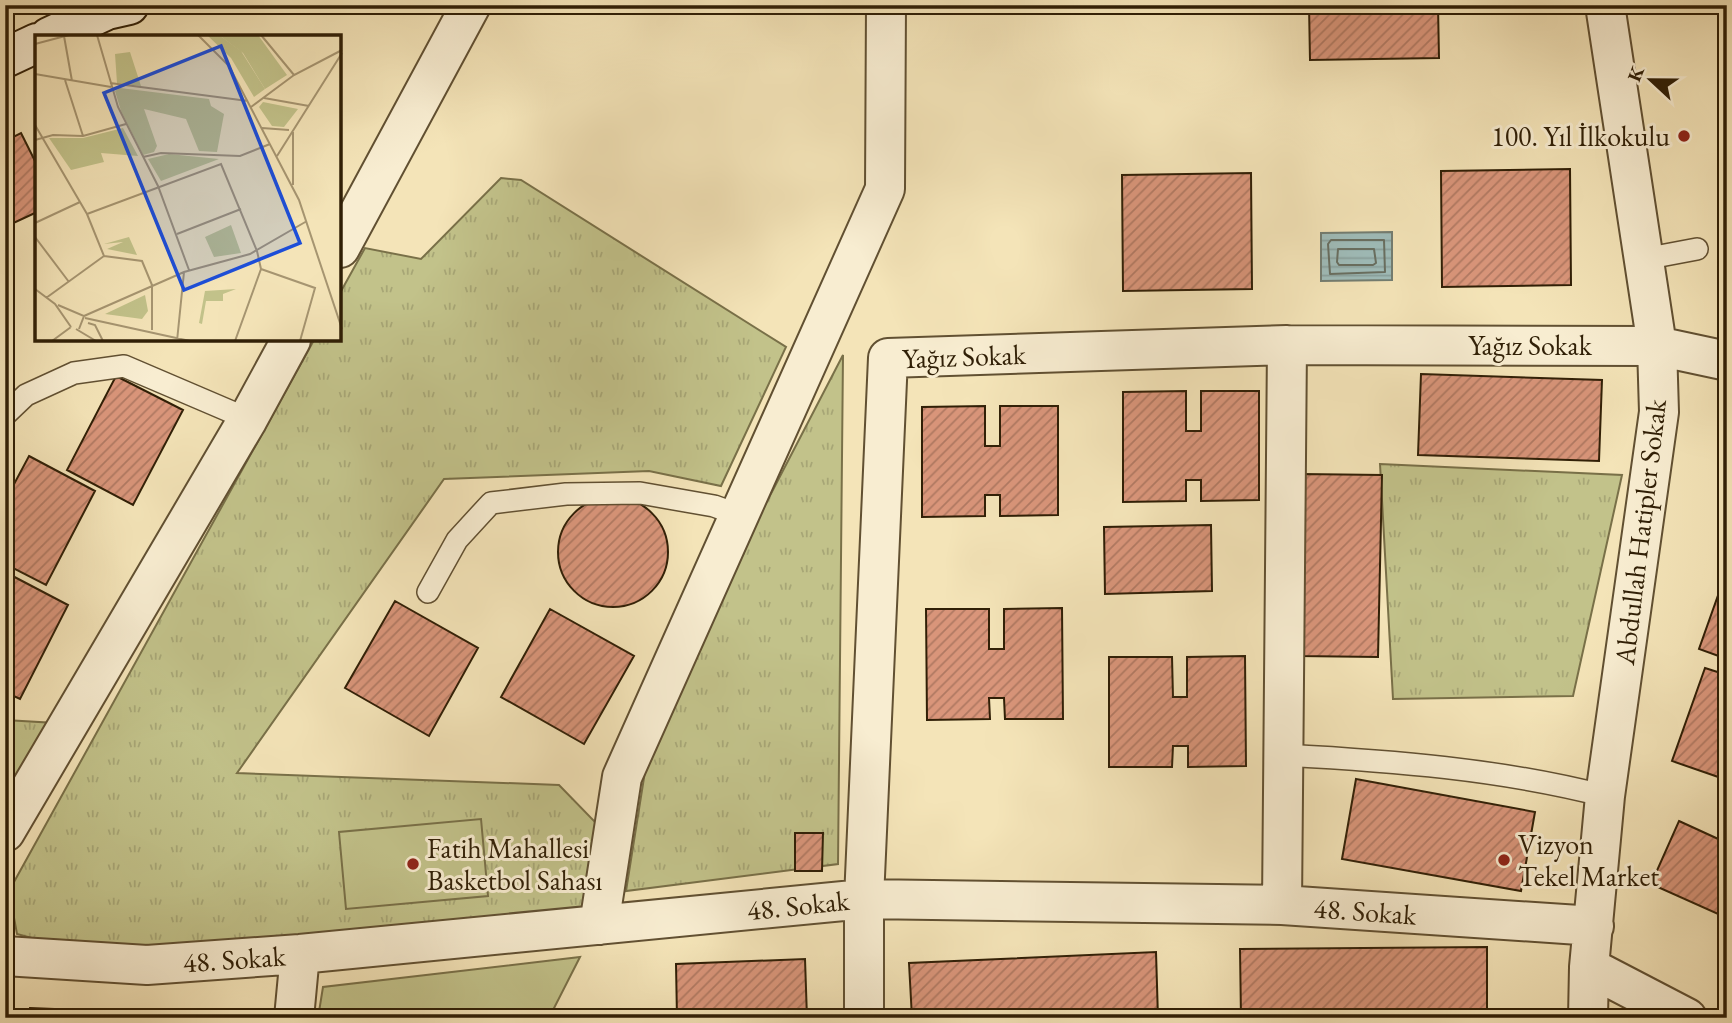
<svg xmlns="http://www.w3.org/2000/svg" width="1732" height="1023" viewBox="0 0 1732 1023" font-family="'EB Garamond',serif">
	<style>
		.grass { fill: url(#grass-tufts); stroke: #797048; stroke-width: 2 }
		.green { fill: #c2c28a; stroke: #797048; stroke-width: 2 }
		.water { fill: url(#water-rules); stroke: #737d71; stroke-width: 2 }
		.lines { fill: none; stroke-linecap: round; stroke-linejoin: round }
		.shore { stroke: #686e60; stroke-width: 2 }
		.building { fill: url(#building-hatch); stroke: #301f06; stroke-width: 2 }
		.lane-casing { stroke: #615032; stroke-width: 24 }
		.street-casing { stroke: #615032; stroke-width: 42 }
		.secondary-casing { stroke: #301f06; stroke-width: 42 }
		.lane { stroke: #f8edd1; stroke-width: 21 }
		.street { stroke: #f8edd1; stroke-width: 38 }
		.secondary { stroke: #f8edd1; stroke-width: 38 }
		.poi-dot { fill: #8f2418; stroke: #f8edd1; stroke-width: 2.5 }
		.labels { text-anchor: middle; stroke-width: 6; stroke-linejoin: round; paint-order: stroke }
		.poi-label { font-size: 28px; fill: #301f06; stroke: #f8edd1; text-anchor: start }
		.street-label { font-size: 28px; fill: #301f06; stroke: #f8edd1 }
		.inset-road { fill: none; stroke: #a69571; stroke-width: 2 }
		.view { fill: #1d4ed8; fill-opacity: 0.15; stroke: #1d4ed8; stroke-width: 3.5 }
		.inset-edge { fill: none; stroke: #301f06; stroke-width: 3.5 }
	</style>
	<defs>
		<pattern id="grass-tufts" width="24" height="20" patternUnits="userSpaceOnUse" patternTransform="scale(1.75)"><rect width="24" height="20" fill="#c2c28a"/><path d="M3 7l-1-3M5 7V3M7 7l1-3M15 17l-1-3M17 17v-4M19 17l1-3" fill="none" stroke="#a7a676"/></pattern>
		<pattern id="water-rules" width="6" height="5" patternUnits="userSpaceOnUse" patternTransform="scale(1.75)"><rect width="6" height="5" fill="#9fbcb9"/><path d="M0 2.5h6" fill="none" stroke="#89a19e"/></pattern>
		<pattern id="building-hatch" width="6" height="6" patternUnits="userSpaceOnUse" patternTransform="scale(1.75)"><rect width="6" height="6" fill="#d9957a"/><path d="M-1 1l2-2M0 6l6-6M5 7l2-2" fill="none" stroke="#b07962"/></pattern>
	</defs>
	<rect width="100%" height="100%" fill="#f4e4b8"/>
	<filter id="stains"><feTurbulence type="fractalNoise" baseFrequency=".00286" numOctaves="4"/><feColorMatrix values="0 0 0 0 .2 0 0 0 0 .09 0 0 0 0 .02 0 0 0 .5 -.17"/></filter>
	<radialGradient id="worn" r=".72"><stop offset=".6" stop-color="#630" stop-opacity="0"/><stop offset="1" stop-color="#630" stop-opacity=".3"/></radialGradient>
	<path class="grass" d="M501,178L521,180L786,347L721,486L649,471L444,479L237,773L559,785L597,824L582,917L184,953L39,940L17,934L9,891L314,340H340V293L365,248L421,259Z
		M843,355L838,864L626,891L653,721Z
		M1380,464L1622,475L1573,696L1393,699Z
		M5,720L55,723L5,813Z"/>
	<path class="green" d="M481,819L488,896L346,909L339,832Z
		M580,957L549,1018H318L323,987Z"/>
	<path class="water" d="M1392,232V280L1321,281V233Z"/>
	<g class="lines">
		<path class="shore" d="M1331,240H1384L1385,272L1330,274L1328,244Z
			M1338,249H1374L1376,263L1373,265H1339L1337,262Z"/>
	</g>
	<path class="building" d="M1309,5H1438L1439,58L1310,60Z
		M21,133L37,165V212L5,227V141Z
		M1570,169L1571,285L1442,287L1441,171Z
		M1251,173L1252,289L1123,291L1122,175Z
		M1421,374L1602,380L1599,461L1418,455Z
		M116,376L183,410L133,505L67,470Z
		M1186,391V431H1201V391H1259V500L1201,501V480H1186V501L1123,502V392Z
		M985,406V446H1000V406H1058V515L1000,516V495H985V516L922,517V407Z
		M29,456L95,491L46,585L5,564V501Z
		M1302,474L1382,475L1378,657L1298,656Z
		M558 552a55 55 0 1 1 110 0a55 55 0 1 1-110 0Z
		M1211,525L1212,591L1105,594L1104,527Z
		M1727,570V659L1699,649Z
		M5,572L68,605L20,699L5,692Z
		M395,601L478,648L429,736L345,688Z
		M1062,608L1063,719H1005L1004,698H989L990,719L927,720L926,609H989V649H1004V609Z
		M550,609L634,656L584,744L501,697Z
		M1245,656L1246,766L1188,767V746H1173L1172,767H1109V657H1172L1173,697H1187V657Z
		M1705,668L1727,675V780L1672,761Z
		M1356,779L1535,812L1521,891L1342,859Z
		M1679,821L1727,843V918L1651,884Z
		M795,833H823L822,871H795Z
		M1487,947V1018H1241L1240,949Z
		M1156,952L1158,1018H912L909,963Z
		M805,959L807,1018H677L676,964Z
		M30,1008L128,1012V1018H29Z
		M178,1011L229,1018H177Z"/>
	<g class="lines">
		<g class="lane-casing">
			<path id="lane" d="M1644,259L1697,249
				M5,415L26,395L74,373L124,366L248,419
				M428,592L457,540L491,503L566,494L640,493L714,506L739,515
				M1284,755C1392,761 1500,769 1605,796"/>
		</g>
		<g class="street-casing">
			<path id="street" d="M340,248L471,5
				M5,832L248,419L291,340
				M1282,905L1287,345
				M599,925L622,777L885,189L886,5
				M5,956L147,965L300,954L864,899L1282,905L1594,926
				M1589,967L1687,1018
				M294,1018L300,954
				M864,1018V899L888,358L1287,345L1657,346L1727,361
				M1588,1018L1589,967L1605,796L1659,412L1657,346L1605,5"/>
		</g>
		<g class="secondary-casing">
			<path id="secondary" d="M49,37L107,10L129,5
				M5,58L37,43"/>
		</g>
		<use href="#lane" class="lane"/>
		<use href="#street" class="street"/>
		<use href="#secondary" class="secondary"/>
	</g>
	<g class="poi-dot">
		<circle cx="1684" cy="136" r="7"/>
		<circle cx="1504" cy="860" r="7"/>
		<circle cx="413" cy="864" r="7"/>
	</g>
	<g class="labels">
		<g class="poi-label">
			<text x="1670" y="146" text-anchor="end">100. Yıl İlkokulu</text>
			<text x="1518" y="854">Vizyon<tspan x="1518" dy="32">Tekel Market</tspan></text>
			<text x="427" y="858">Fatih Mahallesi<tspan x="427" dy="32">Basketbol Sahası</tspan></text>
		</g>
		<g class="street-label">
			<text x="1530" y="355">Yağız Sokak</text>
			<text transform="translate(964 356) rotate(-2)" y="10">Yağız Sokak</text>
			<text transform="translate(1640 532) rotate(-83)" y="10">Abdullah Hatipler Sokak</text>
			<text transform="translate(798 905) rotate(-6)" y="10">48. Sokak</text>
			<text transform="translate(1365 911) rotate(4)" y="10">48. Sokak</text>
			<text transform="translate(234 959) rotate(-4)" y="10">48. Sokak</text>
		</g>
	</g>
	<g transform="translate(35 35)">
		<rect width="306" height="306" fill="#f4e4b8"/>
		<path d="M184,0H223L252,40L230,54L208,18ZM95,17L106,51L82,48L80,19ZM85,53L174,64L176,71L189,79L182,117L164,116L151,84L109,74L122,111L119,117L108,120L86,76L80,56ZM228,67L263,74L249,92L237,91L224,72ZM134,119L184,124L126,146L113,124ZM196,190L206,218L179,222L170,202ZM94,202L102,220L72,214L88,207L69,209ZM201,254L188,259V266H171L167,289L164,288L170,256Z" fill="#c2c28a"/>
		<path d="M172,0H184L206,16L230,54L219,62L196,23ZM88,93L103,121L66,118L69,127L36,135L14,103H48ZM110,260L113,276L107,284L70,279Z" fill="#c2c28a"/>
		<path class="inset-road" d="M62,0L83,72L123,151L154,235M163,0L194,31L264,165L307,294M226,0L259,40M29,1L37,46M0,9L34,0M0,39L76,52M30,45L48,101M75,48L213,66M229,63L274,71M216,72L259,40L307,15M0,90L52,179L69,221L11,263M227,93L254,95M0,105L18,100L48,101L91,89M242,121L307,18M108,122L126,118L205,121L235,109M258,150V97M52,179L186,129L222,216L226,234L200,306M0,188L45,167M142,199L206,174M0,202L34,247M69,221L107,226L117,250V295M226,234L280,253L265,306M0,254L20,269L36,292M23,270L49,281L44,294M49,281L149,237L215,219L272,186M50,283L155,306M53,288L60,290L68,306M41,294L61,306M17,306L36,292M142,306L149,237"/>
		<path class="view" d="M186,11L265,208L149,255L69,58Z"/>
		<rect width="306" height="306" class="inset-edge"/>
	</g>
	<rect width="1732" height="1023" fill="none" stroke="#f4e4b8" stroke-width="28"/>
	<rect x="7" y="7" width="1718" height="1009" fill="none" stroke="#301f06" stroke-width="3.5"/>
	<rect x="14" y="14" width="1704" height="995" fill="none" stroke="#301f06" stroke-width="2"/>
	<g transform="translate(1651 80) rotate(292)" stroke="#f8edd1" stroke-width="5" paint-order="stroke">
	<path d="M0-5L12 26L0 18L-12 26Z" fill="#301f06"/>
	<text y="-10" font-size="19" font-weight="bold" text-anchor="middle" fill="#301f06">K</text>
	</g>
	<rect width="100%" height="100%" filter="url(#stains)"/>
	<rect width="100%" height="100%" fill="url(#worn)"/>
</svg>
